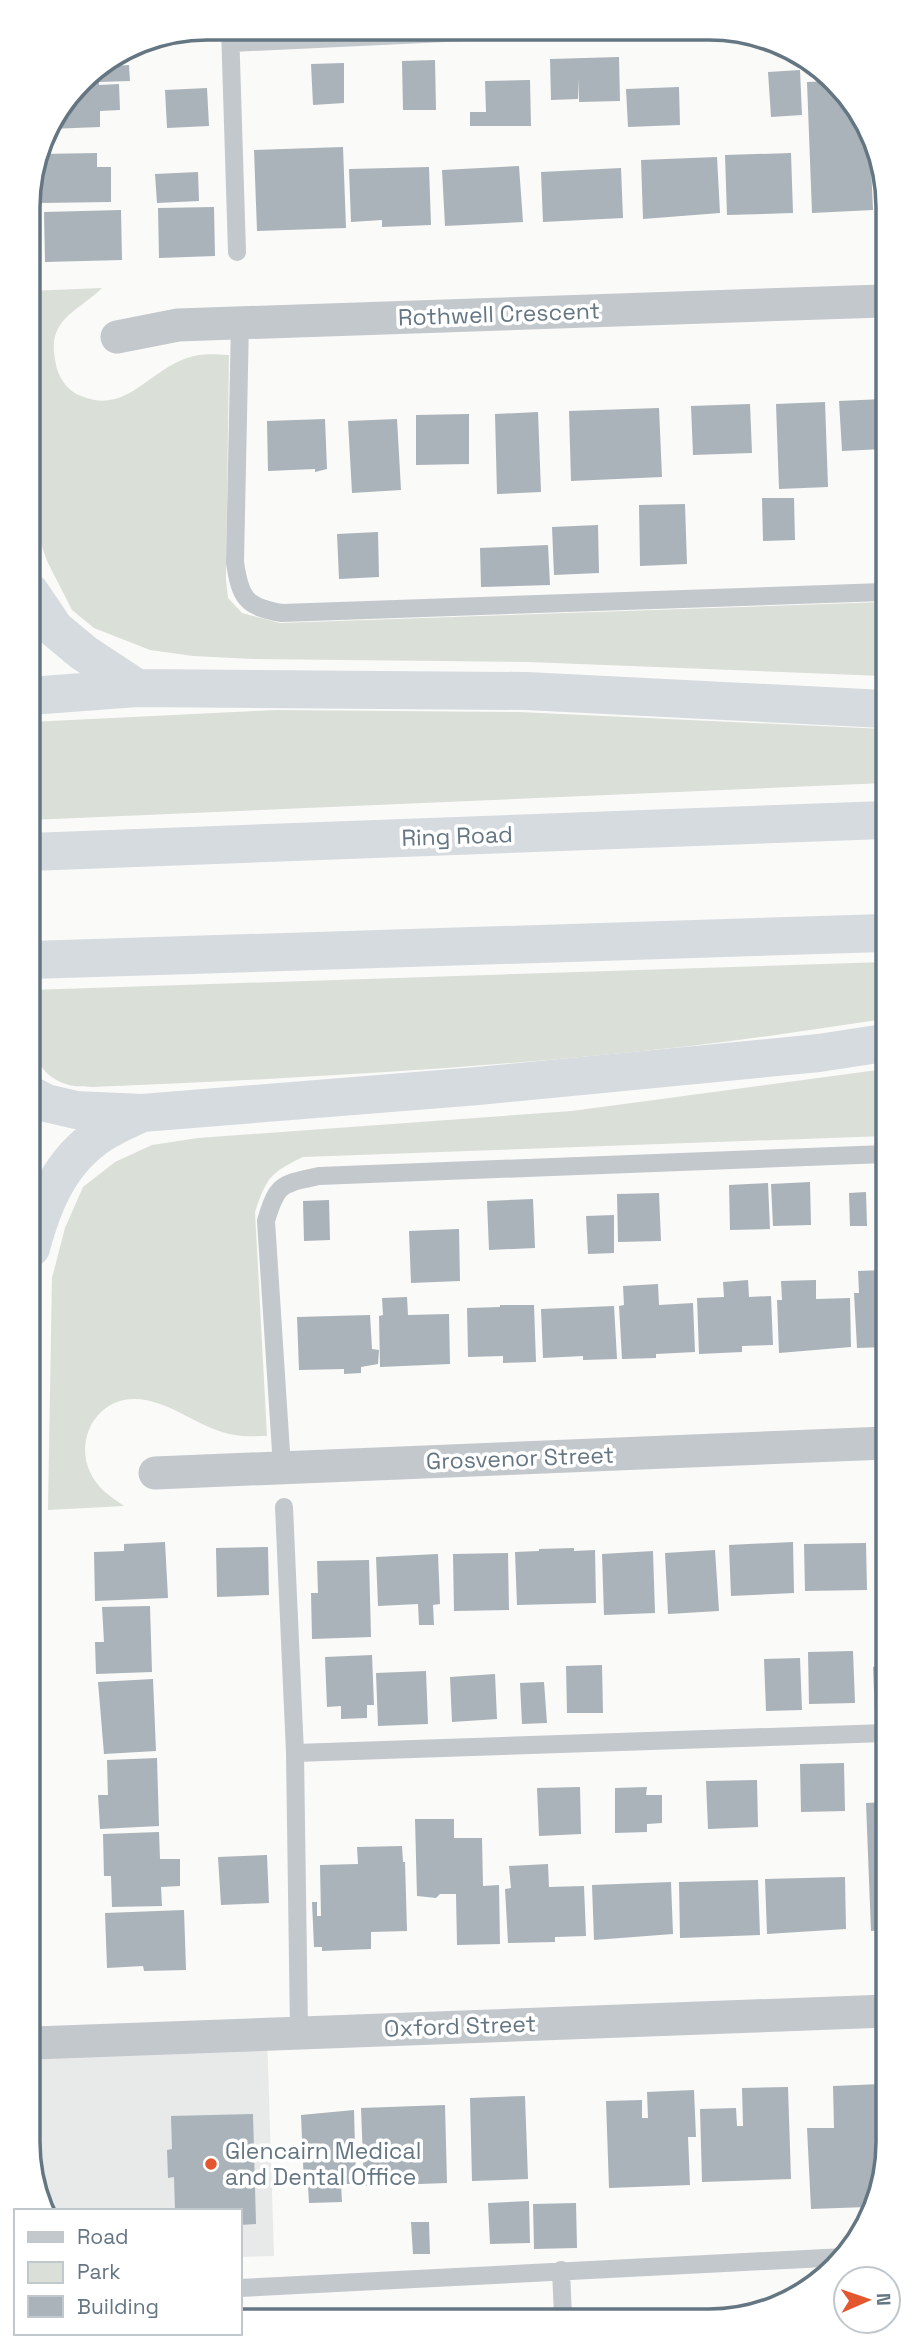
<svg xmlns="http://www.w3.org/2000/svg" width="916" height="2349" viewBox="0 0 916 2349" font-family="'Space Grotesk',sans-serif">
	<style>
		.built { fill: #e8e9e9 }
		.green { fill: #dadfd7 }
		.building { fill: #aab3b9 }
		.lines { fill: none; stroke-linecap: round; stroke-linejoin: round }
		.service { stroke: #c3c8cc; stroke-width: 18 }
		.minor { stroke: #c3c8cc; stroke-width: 33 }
		.motorway { stroke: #d6dbdf; stroke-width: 38 }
		.poi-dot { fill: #e4572e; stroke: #fff; stroke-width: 2.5 }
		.labels { text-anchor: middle; stroke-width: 7; stroke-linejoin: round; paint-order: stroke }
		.street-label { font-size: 23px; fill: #657683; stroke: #fff }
		.poi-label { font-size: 23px; fill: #657683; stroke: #fff; text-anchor: start }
		.rim { fill: none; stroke: #657683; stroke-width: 3.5 }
	</style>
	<rect width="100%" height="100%" fill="#fafaf8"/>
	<path class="built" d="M267,2033L274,2256L240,2257V2211H48L34,2188V2043Z"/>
	<path class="green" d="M102,288C73,316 44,319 57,369C61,381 69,392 81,396C126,415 148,371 187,358C200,353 215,354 229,355L226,580L228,598L242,613L280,623L883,602V676L529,662L253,659L193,656L150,650L94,628L72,610L47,561L34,523L29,502V291Z
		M276,710L519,712L884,729V783L30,820V722Z
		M884,962V1019C820,1028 755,1039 690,1046C491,1068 291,1079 92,1087C85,1086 76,1087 69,1085C24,1073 31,1026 31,990Z
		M885,1069V1136L303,1157C270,1173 267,1177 255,1212L267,1436C257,1436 245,1437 235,1435C200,1430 170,1399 134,1399C96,1399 75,1440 90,1472C97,1488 111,1497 124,1506L48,1510L52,1278L65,1228L83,1187L115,1162L152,1145L198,1138L572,1111Z"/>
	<path class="building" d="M207,28H215V41L172,42V35Z
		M619,57L620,101L579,102V79L578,99L551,100L550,59Z
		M435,60L436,110H403L402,61Z
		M344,63V103L313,105L311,64Z
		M129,65L130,81L99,82V85L119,84L120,110L100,111V127L49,129V125L89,73L98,67Z
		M800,70L802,115L771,117L768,72Z
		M530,80L531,126H470V112H486L485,81Z
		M835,81L870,141L873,210L812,213L807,82Z
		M679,87L680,125L628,127L626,89Z
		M207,88L209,126L167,128L165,90Z
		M343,147L346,228L257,231L254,150Z
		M97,153V167H111V202L39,203L40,154Z
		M791,153L793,213L727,215L725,155Z
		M717,157L720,213L643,219L641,160Z
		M519,166L523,222L445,226L442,170Z
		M429,167L431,225L382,227V220L351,222L349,169Z
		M621,168L623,218L543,222L541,172Z
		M198,172L199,201L157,203L155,174Z
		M214,207L215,256L159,258L158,208Z
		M121,210L122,260L45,262L44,212Z
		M883,399V449L842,451L839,401Z
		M825,402L828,487L779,489L776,404Z
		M750,404L752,453L693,455L691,406Z
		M659,408L662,477L571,481L569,411Z
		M538,412L541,492L497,494L495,414Z
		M469,414V464L416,465V415Z
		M325,419L327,469L315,472V469L268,471L267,421Z
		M397,419L401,490L352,493L348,421Z
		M762,498H794L795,540L763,541Z
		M685,504L687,564L640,566L639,505Z
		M598,525L599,573L554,575L552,527Z
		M378,532L379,577L339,579L337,534Z
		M548,545L550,585L481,587L480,548Z
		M885,1174V1224H880L878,1177Z
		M810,1182L811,1225L773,1226L771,1184Z
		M768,1183L770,1229L730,1230L729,1185Z
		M866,1192L867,1226H850L849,1193Z
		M659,1193L661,1241L618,1242L617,1194Z
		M533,1199L535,1248L489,1250L487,1201Z
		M329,1200L330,1240L304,1241L303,1201Z
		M614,1215V1253L588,1254L586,1216Z
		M459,1229L460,1281L411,1283L409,1231Z
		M885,1270V1347L857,1348L854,1293H859L858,1271Z
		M748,1280L749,1297L771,1296L773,1345L742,1346V1352L699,1354L697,1298L724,1297L723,1282Z
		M816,1280V1299L850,1298L851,1347L779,1353L777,1300H782L781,1281Z
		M658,1284L659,1305L693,1303L695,1352L656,1354V1358L622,1359L619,1306L624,1305L623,1286Z
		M407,1297L408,1315L449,1314L450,1364L380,1367L379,1316L383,1315L382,1298Z
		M500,1305H534L536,1362L503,1363V1356L468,1357L467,1308L500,1307Z
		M614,1306L617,1359L583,1360V1356L543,1358L541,1309Z
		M370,1315L372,1349L379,1350L378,1364L361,1367V1373L344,1374V1369L299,1370L297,1317Z
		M886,1540V1602H878L876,1541Z
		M165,1542L168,1598L95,1601L94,1552L124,1551V1544Z
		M793,1542L794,1593L731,1596L729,1545Z
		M866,1543L867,1590L805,1591L804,1544Z
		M268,1547L269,1595L217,1597L216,1548Z
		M574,1548V1551L595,1550L596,1603L517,1605L515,1552L539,1551V1549Z
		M715,1550L719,1611L668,1614L665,1553Z
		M653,1551L655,1613L604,1615L602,1554Z
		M508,1553L509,1610L454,1611L453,1554Z
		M438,1554L440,1604L433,1605L434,1625H419L418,1604L378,1606L376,1557Z
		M369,1560L371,1637L312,1639L311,1593H318L317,1561Z
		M150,1606L152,1672L96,1674L95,1642H104L102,1607Z
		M853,1651L855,1703L809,1704L808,1652Z
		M886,1651V1713L875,1714L873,1667L877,1666L876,1652Z
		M372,1655L374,1705H367V1718L341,1719V1706L327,1707L325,1657Z
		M800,1658L802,1710L766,1711L764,1659Z
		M602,1665L603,1713H567L566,1666Z
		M426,1671L428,1724L378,1726L376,1673Z
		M495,1674L497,1719L452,1722L450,1677Z
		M153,1679L156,1751L104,1754L98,1682Z
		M544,1682L547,1723L522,1724L520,1683Z
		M157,1758L159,1826L100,1829L98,1795H108L107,1760Z
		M844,1763L845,1811L801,1812L800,1764Z
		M757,1780L758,1827L708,1829L706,1781Z
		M580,1787L581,1834L539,1836L537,1788Z
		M647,1787L646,1795H662V1823L647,1824V1832L615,1833V1788Z
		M887,1802V1930L871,1931L866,1803Z
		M415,1819H454V1838H482L483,1886L499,1885L500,1944L457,1945L456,1894H440L436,1898L417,1896Z
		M159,1832L160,1859H180V1886L161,1887L162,1906L112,1907L111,1876H104L103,1834Z
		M402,1846L403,1862H405L407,1931L371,1932V1949L322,1951V1947H314L312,1902H317V1916H321L320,1865L358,1864L357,1847Z
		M267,1855L269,1903L221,1905L218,1857Z
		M548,1864L549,1887L584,1886L586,1936L555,1937V1942L508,1943L505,1889L511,1888L509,1866Z
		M845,1877L846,1929L767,1934L765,1879Z
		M758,1880L760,1935L680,1938L679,1882Z
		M671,1882L673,1934L594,1940L592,1885Z
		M184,1910L186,1970L144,1971L143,1966L107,1968L105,1913Z
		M881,2084L885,2161L867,2207L811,2209L807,2128H834L833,2086Z
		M788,2087L791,2179L702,2182L700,2109L736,2108L737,2126H743L742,2088Z
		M694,2090L696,2137H688L690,2185L609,2188L606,2101L642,2100V2118H648L647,2092Z
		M525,2096L528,2179L472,2181L470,2098Z
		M445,2105L447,2183L364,2186L361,2108Z
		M354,2110L356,2184H341L342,2202L309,2203L308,2186H304L301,2115Z
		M253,2114L256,2224L240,2225V2211H175L174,2177L168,2178L167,2150L172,2149L171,2116Z
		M529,2201L530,2243L490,2244L488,2203Z
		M576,2203L577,2248L534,2249L533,2204Z
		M411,2222H429L430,2254H413Z"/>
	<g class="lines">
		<path class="service" d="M230,28L237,252
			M231,43L511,30
			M240,322L235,562C240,598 246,607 282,613L883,592
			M282,1467L266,1221C277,1183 282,1184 319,1176L885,1154
			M284,1507L295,1753L299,2032
			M295,1753L886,1733
			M561,2270L563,2316
			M240,2288L844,2257"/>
		<path class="minor" d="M117,337L178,325L882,301
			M155,1473L886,1443
			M34,2043L887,2011"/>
		<path class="motorway" d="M30,592L55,629L84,653L137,688
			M30,696L137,688L526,691L884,709
			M30,852L884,820
			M31,960L884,933
			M31,1095L46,1103L76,1110L142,1113L478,1086L819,1053L884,1043
			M31,1248C43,1203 60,1161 101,1134C113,1126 127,1120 140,1114"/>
	</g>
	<circle class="poi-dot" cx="211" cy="2164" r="7"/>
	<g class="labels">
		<g class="street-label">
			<text transform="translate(499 314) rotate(-2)" y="8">Rothwell Crescent</text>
			<text transform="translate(457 836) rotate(-2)" y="8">Ring Road</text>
			<text transform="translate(520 1458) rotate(-2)" y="8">Grosvenor Street</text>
			<text transform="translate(460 2026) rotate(-2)" y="8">Oxford Street</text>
		</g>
		<g class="poi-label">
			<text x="225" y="2159">Glencairn Medical<tspan x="225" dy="26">and Dental Office</tspan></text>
		</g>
	</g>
	<path d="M0 0H916V2349H0ZM207 40H709A167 167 0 0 1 876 207V2142A167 167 0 0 1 709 2309H207A167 167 0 0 1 40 2142V207A167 167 0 0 1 207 40Z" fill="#fff" fill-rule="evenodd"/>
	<path class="rim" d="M207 40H709A167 167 0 0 1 876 207V2142A167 167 0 0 1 709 2309H207A167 167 0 0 1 40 2142V207A167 167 0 0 1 207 40Z"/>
	<rect x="14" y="2209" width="228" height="126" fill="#ffffff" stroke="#c1c8cd" stroke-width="2"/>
	<rect x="28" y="2232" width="35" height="10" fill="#c3c8cc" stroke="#c1c8cd" stroke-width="2"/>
	<text x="77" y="2244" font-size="21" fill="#657683">Road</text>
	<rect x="28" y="2262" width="35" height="21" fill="#dadfd7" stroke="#c1c8cd" stroke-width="2"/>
	<text x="77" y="2279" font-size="21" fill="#657683">Park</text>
	<rect x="28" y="2296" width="35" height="21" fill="#aab3b9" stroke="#c1c8cd" stroke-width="2"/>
	<text x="77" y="2314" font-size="21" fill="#657683">Building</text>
	<g transform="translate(867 2300) rotate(88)"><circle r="33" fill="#ffffff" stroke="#c1c8cd" stroke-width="2"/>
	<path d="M0-5L12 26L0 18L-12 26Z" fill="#e4572e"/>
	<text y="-10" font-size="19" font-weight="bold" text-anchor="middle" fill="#657683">N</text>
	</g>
</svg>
